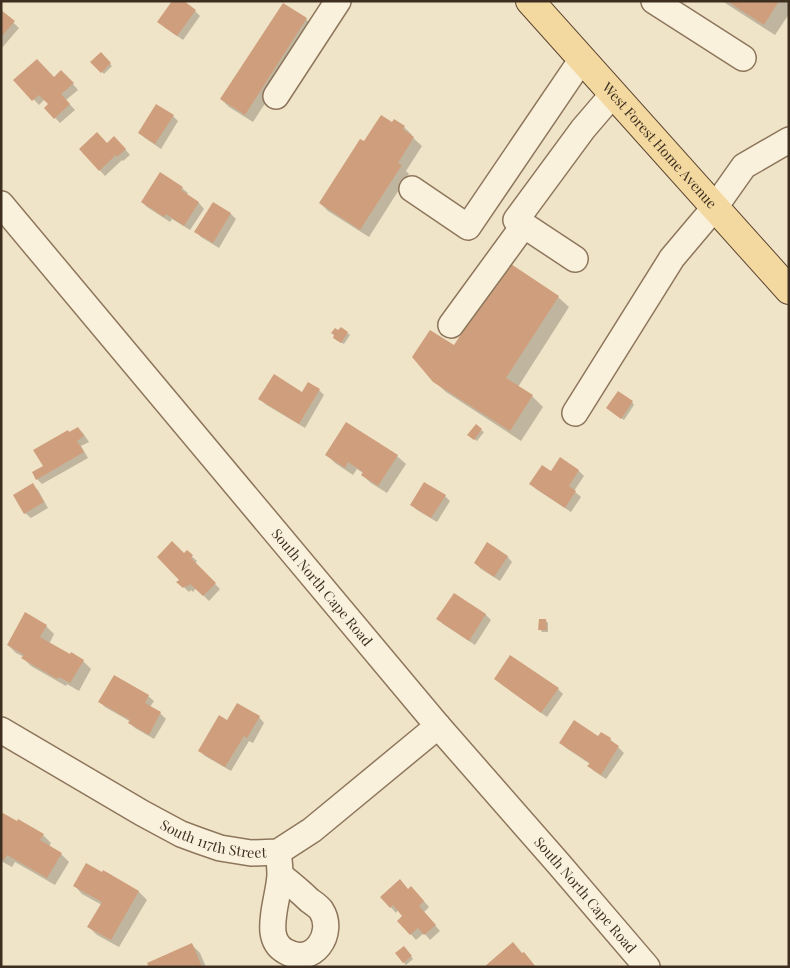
<svg xmlns="http://www.w3.org/2000/svg" width="790" height="968" viewBox="0 0 790 968" font-family="'Playfair Display',serif">
	<style>
		.shadow { fill: #0003 }
		.building { fill: #cf9f7d }
		.lines { fill: none; stroke-linecap: round; stroke-linejoin: round }
		.minor-casing { stroke: #8d765c; stroke-width: 28 }
		.major-casing { stroke: #5b4430; stroke-width: 30 }
		.minor { stroke: #faf1dc; stroke-width: 25 }
		.major { stroke: #f3d9a0; stroke-width: 28 }
		.labels { text-anchor: middle; stroke-width: 4; stroke-linejoin: round; paint-order: stroke }
		.street-label { font-size: 14px; fill: #3d2e20; stroke: #f7eed8 }
	</style>
	<rect width="100%" height="100%" fill="#f0e4c8"/>
	<path class="shadow" d="M722,1H789V14L775,35Z
		M1,11L19,28L1,49Z
		M195,11L200,16L183,40L164,27Z
		M306,19L314,28L253,122L229,107L221,99Z
		M101,54L112,66L104,74L92,62Z
		M67,77L78,90L66,100L75,110L60,123L46,108L50,104L45,99L39,105L15,80Z
		M173,116L178,121L161,149L145,138L139,133Z
		M392,124L404,127L412,135L411,136L422,146L406,171L409,174L369,237L328,211L320,203L365,143Z
		M120,143L130,155L123,161L122,160L105,176L80,149Z
		M182,188L188,193L186,195L199,203L204,209L190,230L172,219L170,222L147,207L142,202Z
		M213,203L231,214L236,219L219,248L201,237L196,232Z
		M558,297L569,307L518,387L532,396L543,407L521,441L446,392L434,381L454,347Z
		M348,333L350,335L344,344L336,340Z
		M319,390L324,395L305,428L265,404L260,398L302,394Z
		M632,402L634,405L624,420L610,410Z
		M347,424L397,456L406,464L387,493L371,483L362,475L363,473L357,469L353,475L335,463L327,455Z
		M78,428L83,433L89,442L81,446L88,458L42,484L37,479L44,466L70,433Z
		M481,430L484,432L477,441L471,437Z
		M561,459L579,471L584,476L574,491L581,497L571,512L536,489L531,484L552,473Z
		M32,485L38,490L48,508L31,518L25,513Z
		M445,496L450,501L437,522L417,510L412,505Z
		M187,552L197,561L195,564L220,589L209,601L196,588L193,592L191,590L189,592L178,582L181,580L184,555Z
		M507,556L512,562L500,581L481,569L475,563Z
		M454,594L486,615L491,620L475,645L443,624L438,619Z
		M546,621L548,623V632H542L540,629Z
		M46,626L54,634L49,644L83,661L91,669L79,691L67,684L66,686L31,666L23,658L24,657L16,653L8,645Z
		M501,684L558,689L563,694L547,717Z
		M148,696L154,701L150,707L160,713L166,719L154,739L135,728L130,723L131,722L105,707L100,702Z
		M259,717L264,723L253,743L249,741L231,771L205,756L200,751L228,722Z
		M598,738L610,739L624,753L606,779L594,771L589,766L590,764L566,748L561,742Z
		M1,814L43,835L51,843L49,847L61,854L69,862L55,885L15,862L12,867L1,861Z
		M104,872L139,892L147,900L119,947L97,935L89,927L102,905L82,894L74,885L103,873Z
		M409,890L417,893L429,907L424,912L440,931L430,940L424,933L416,940L399,921L404,916L398,910L396,913L382,897Z
		M192,945L200,953L206,967H150Z
		M406,950L413,959L406,965L396,953Z"/>
	<path class="building" d="M172,1H184L196,10L177,36L157,22Z
		M727,1H779L764,25Z
		M283,3L307,18L245,115L220,99Z
		M1,10L15,21L1,37Z
		M101,52L111,63L101,73L90,62Z
		M37,59L54,77L61,70L74,83L61,94L70,104L54,119L44,108L48,104L39,95L32,101L13,80Z
		M156,104L174,115L155,144L138,133Z
		M381,115L392,122L394,119L405,126L403,129L414,137L398,163L402,165L360,230L319,203L360,139L364,141Z
		M97,132L107,143L114,136L126,149L117,157L116,155L99,171L79,149Z
		M160,172L183,187L181,190L199,202L184,226L166,214L164,217L141,202Z
		M213,202L231,213L213,243L194,232Z
		M508,262L559,296L506,378L533,395L510,431L433,382L412,357L430,330L454,345Z
		M341,327L348,332L341,343L333,338L334,335L331,333L335,328L338,330Z
		M274,374L302,392L308,382L320,389L299,424L258,399Z
		M618,391L633,401L621,419L606,408Z
		M346,422L398,455L378,486L361,475L363,472L348,462L345,468L325,455Z
		M476,424L482,429L474,440L467,435Z
		M78,427L84,436L77,441L84,452L36,480L32,472L43,466L33,450L68,430L69,432Z
		M560,457L579,470L569,486L576,491L565,508L529,484L542,465L551,471Z
		M424,482L446,495L431,518L410,505Z
		M33,483L44,502L24,514L13,495Z
		M172,541L184,553L187,550L193,555L191,558L216,583L203,596L190,584L187,587L185,586L183,588L176,582L179,580L157,557Z
		M487,542L508,556L494,577L474,563Z
		M454,593L486,614L469,641L436,619Z
		M25,612L47,625L40,637L70,654L71,652L84,660L70,683L59,677L57,679L21,658L24,655L7,645Z
		M539,619H546L547,630H538Z
		M510,655L559,688L541,713L494,679Z
		M114,675L149,695L145,703L161,712L149,735L128,723L130,720L98,702Z
		M237,703L260,716L247,738L244,736L225,767L198,751L219,715L227,720Z
		M574,720L598,736L601,732L611,738L610,740L619,746L601,775L587,766L590,763L559,743Z
		M1,812L17,821L18,819L44,834L40,840L62,853L47,878L7,855L4,860L1,859Z
		M86,863L102,872L103,870L139,891L111,940L87,927L102,902L73,886Z
		M400,879L408,889L411,886L424,901L419,906L436,925L424,935L418,928L410,935L397,921L402,916L393,905L390,908L380,897Z
		M513,942L522,953L524,952L536,967H484Z
		M192,943L202,967H149L147,963Z
		M404,946L412,956L403,963L395,953Z"/>
	<g class="lines">
		<g class="minor-casing">
			<g id="minor">
				<path d="M654,1L743,58"/>
				<path d="M276,96L338,1"/>
				<path d="M412,189L468,227L582,59"/>
				<path id="s1" d="M1,204L438,726L558,863L647,967"/>
				<path d="M575,259L516,220L583,129L613,94"/>
				<path d="M451,325L524,225"/>
				<path d="M575,413L672,258L715,207L744,166L789,140"/>
				<path id="s2" d="M1,730L142,813L181,834L200,841L220,848L251,853L278,852L312,830L438,726"/>
				<path d="M278,852C279,859 280,867 280,875C279,894 271,913 273,932C274,940 278,947 285,951C313,968 336,933 321,910C318,906 313,903 309,900C300,891 290,883 280,875"/>
			</g>
		</g>
		<g class="major-casing">
			<g id="major">
				<path id="s3" d="M530,1L789,290"/>
			</g>
		</g>
		<use href="#minor" class="minor"/>
		<use href="#major" class="major"/>
	</g>
	<g class="labels">
		<g class="street-label">
			<text dy="5" stroke="none"><textPath href="#s3" startOffset="194">West Forest Home Avenue</textPath></text>
			<text dy="5" stroke="none"><textPath href="#s1" startOffset="500">South North Cape Road</textPath></text>
			<text dy="5" stroke="none"><textPath href="#s2" startOffset="241">South 117th Street</textPath></text>
			<text dy="5" stroke="none"><textPath href="#s1" startOffset="905">South North Cape Road</textPath></text>
		</g>
	</g>
	<rect width="790" height="968" fill="none" stroke="#3d2e20" stroke-width="5"/>
</svg>
